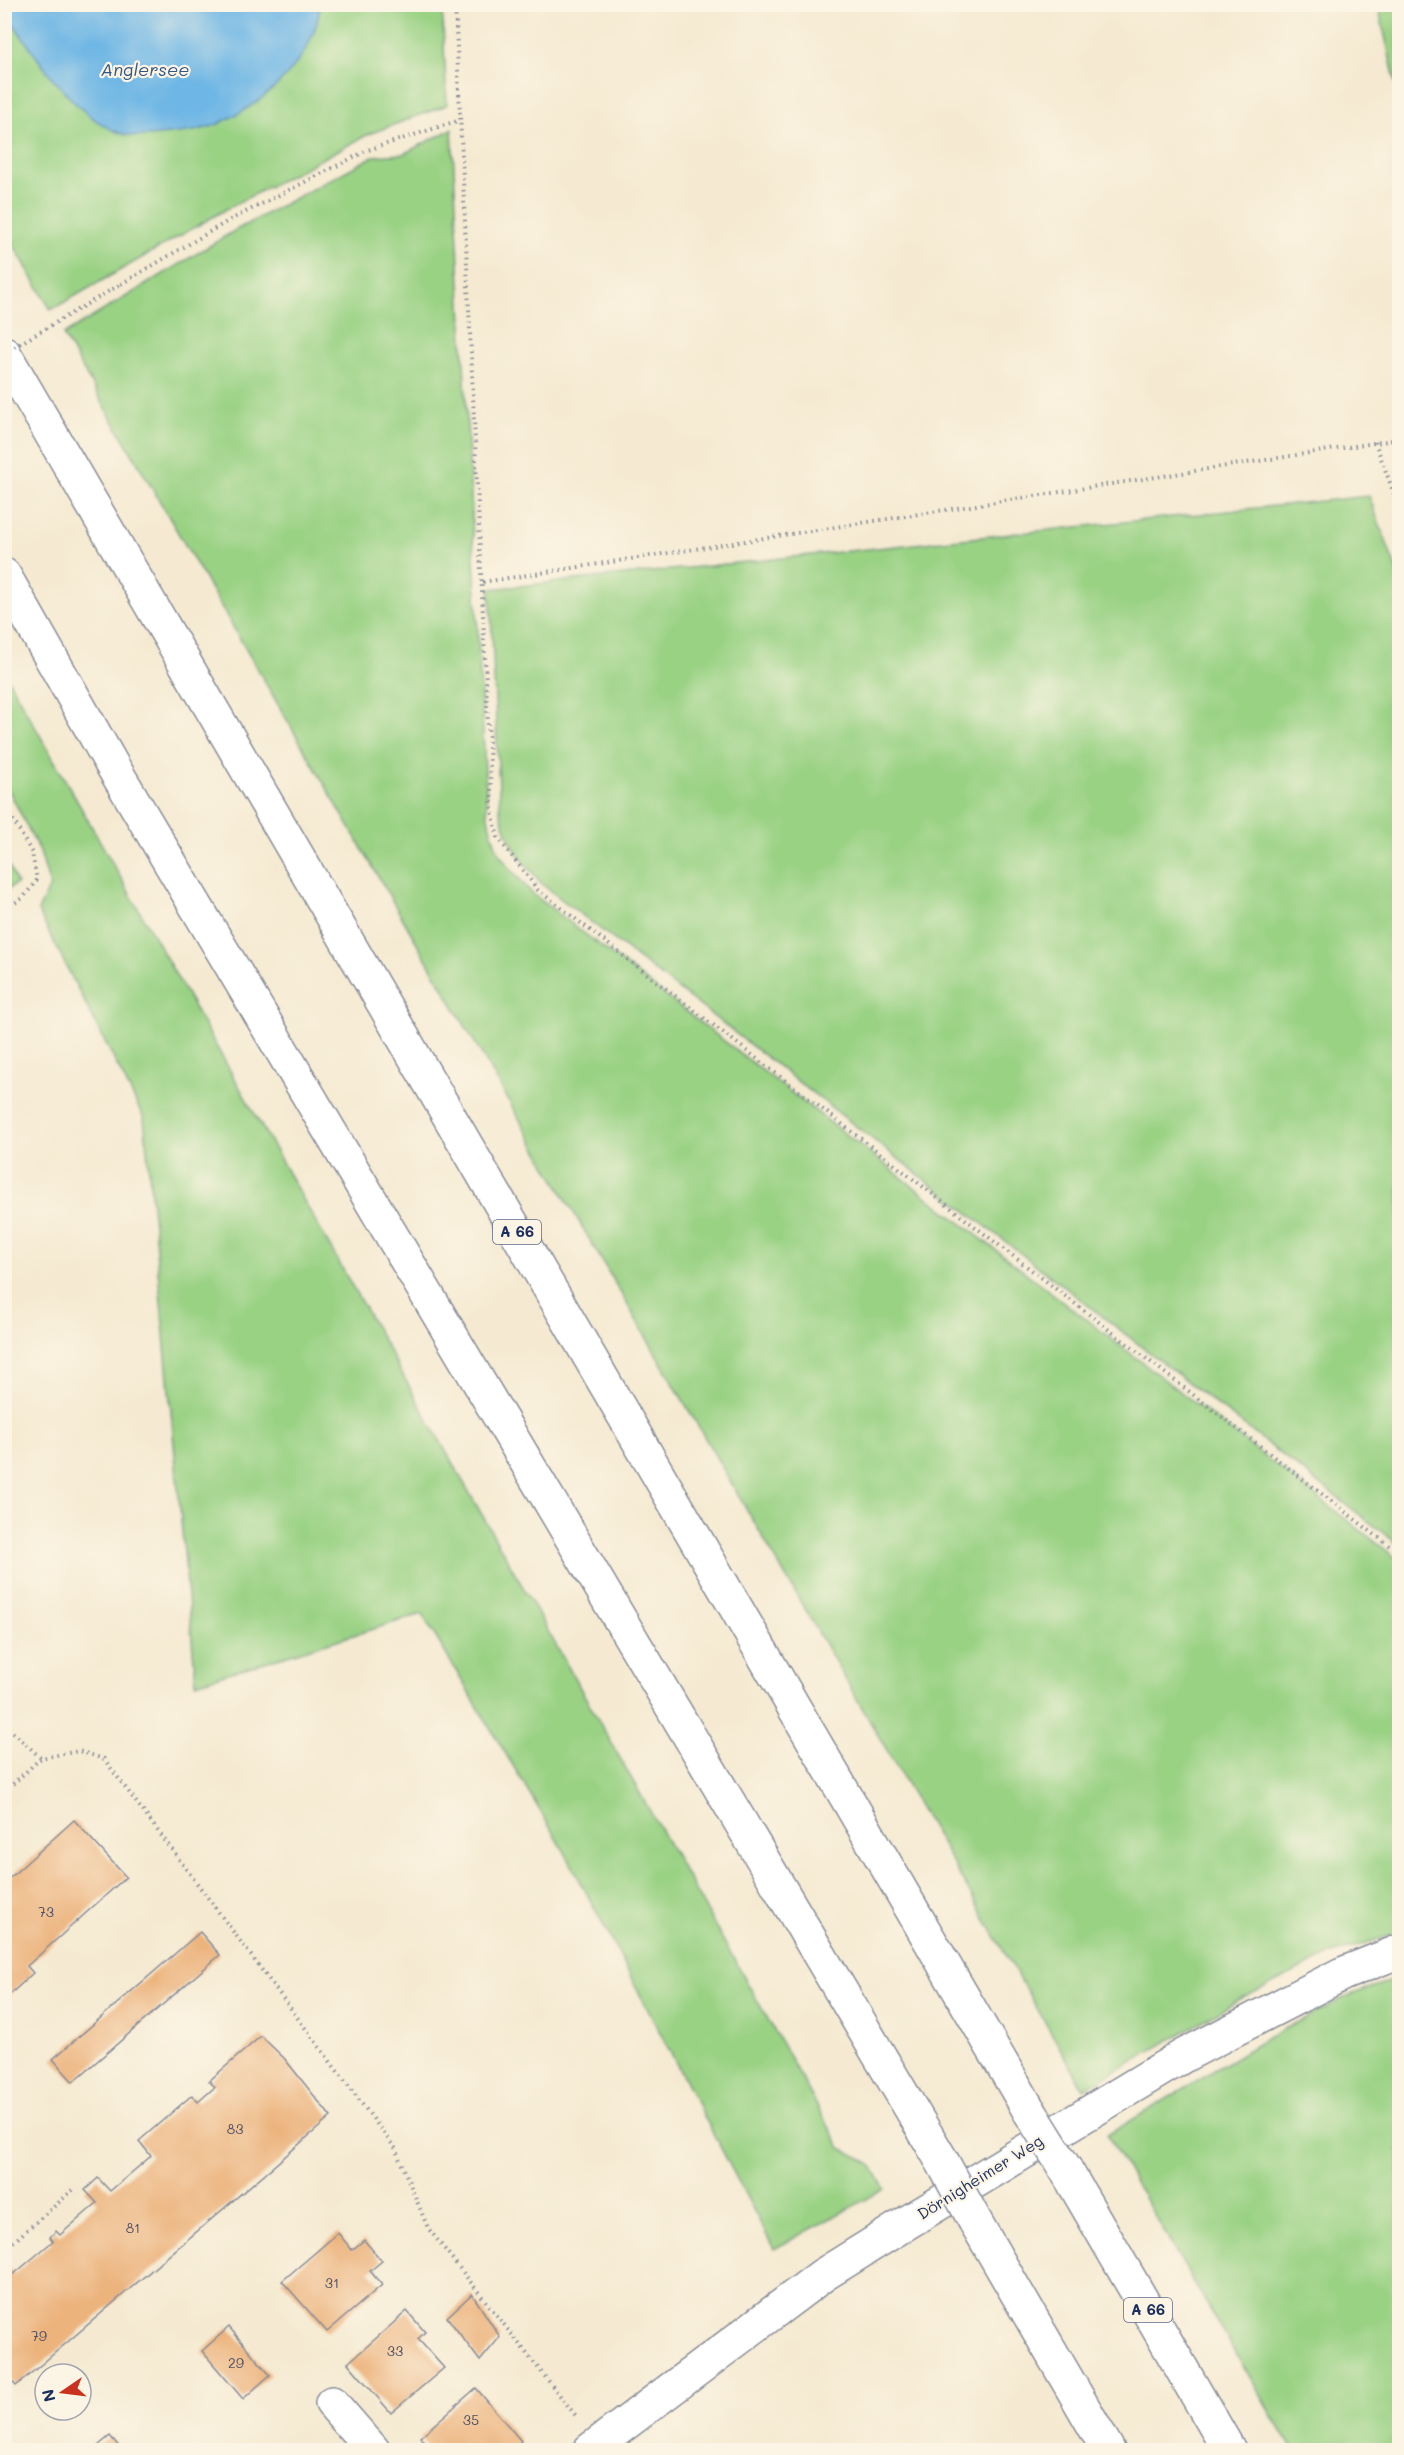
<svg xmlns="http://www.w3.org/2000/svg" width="1404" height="2455" viewBox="0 0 1404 2455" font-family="Mali,sans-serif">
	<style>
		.green { fill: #9ad284; stroke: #5a8071; stroke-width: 1.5 }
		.water { fill: #6db6e5; stroke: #4472a2; stroke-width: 1.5 }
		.building { fill: #ecb37d }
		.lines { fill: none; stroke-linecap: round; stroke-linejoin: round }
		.minor-casing { stroke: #888c98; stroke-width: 36 }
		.highway-casing { stroke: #888c98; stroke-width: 36 }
		.path { stroke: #888c98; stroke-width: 4; stroke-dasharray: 1.5 4.5; stroke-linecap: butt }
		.minor { stroke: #fff; stroke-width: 33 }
		.highway { stroke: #fff; stroke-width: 33 }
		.highway-bridge-casing { stroke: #888c98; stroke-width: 36; stroke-linecap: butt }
		.path-bridge { stroke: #888c98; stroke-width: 4; stroke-dasharray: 1.5 4.5; stroke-linecap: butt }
		.highway-bridge { stroke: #fff; stroke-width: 33 }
		.labels { text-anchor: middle; stroke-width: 4.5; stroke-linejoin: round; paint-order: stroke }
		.number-label { font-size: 14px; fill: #4f5066 }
		.shield { fill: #fcf5e5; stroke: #5e6a86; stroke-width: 1.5 }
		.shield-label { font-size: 15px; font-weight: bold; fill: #1b2f5e }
		.street-label { font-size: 16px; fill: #1b2f5e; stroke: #fcf5e5 }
		.water-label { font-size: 18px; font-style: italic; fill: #345886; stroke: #fcf5e5 }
	</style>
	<rect width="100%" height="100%" fill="#fcf5e5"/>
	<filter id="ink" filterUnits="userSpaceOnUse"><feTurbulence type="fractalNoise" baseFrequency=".0167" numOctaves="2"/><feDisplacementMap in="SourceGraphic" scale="12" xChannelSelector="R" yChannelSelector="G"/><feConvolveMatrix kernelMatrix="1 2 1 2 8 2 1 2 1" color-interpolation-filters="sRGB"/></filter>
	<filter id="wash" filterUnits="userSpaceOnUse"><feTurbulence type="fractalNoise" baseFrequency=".008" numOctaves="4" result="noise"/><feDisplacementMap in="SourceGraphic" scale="24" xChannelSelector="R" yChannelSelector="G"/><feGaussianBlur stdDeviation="1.35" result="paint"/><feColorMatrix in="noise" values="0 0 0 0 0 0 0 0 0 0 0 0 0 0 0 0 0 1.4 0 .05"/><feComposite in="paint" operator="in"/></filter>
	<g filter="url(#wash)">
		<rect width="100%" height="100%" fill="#f5ead1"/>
		<path class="green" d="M320,5H442L447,105L369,134L230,207L51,310L5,230L4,11C37,57 67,99 115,131L307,47Z
			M1378,5H1399V95L1397,89Z
			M452,129L487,810C493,853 504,863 533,894L1399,1560V1933L1329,1955L1241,1999L1084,2089L63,335L234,231L374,156L403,154Z
			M1369,496L1400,579L1399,1545L543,885C520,859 508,845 500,810L490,589Z
			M4,672L841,2148L870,2163L885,2189L774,2249L566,1854L422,1614L196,1683L144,1118L38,911L50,886L40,852L5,783Z
			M5,857L17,884L5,890H4Z
			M1399,1978V2450H1293L1107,2135L1264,2040L1347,1996Z"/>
		<path class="water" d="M4,5L320,4V5C315,58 268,101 222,122C207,130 186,132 169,134C150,136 133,139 115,131C69,111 32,51 5,11Z"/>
		<g id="blocks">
			<path class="building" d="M74,1820L126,1877L27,1966L33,1973L4,2000V1883Z
				M200,1932L220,1955L73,2082L53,2059Z
				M261,2036L284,2058L331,2117L16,2386L4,2373V2263L14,2274L53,2241L50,2237L56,2231L60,2235L97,2203L85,2190L98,2178L110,2191L151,2156L139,2141L192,2095L198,2102L215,2087L209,2081Z
				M338,2233L352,2250L364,2240L382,2261L370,2271L382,2285L327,2332L282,2281Z
				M472,2294L500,2337L480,2361L447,2317Z
				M407,2311L425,2332L418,2339L444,2368L391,2413L348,2363Z
				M229,2327L270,2375L243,2399L202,2351Z
				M476,2388L521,2441L510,2450H432L420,2437Z
				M110,2436L122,2450H93Z"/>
		</g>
	</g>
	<g filter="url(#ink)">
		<use href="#blocks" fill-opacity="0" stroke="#888c98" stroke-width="1.5"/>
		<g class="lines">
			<g class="minor-casing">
				<path id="minor" d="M332,2403L373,2450
					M590,2450L823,2275L908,2222L1183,2056L1342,1974L1400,1951"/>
			</g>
			<g class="highway-casing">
				<path id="highway" d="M4,353L1030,2112
					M4,575L112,765L942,2161
					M1066,2170L1229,2450
					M975,2221L1108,2450"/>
			</g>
			<path class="path" d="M455,4L492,811L498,838L538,890L1400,1554
				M121,284L228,221L368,150L460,120
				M1375,442L1400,510
				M483,582L1400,439
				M4,804L32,853L37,880L23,898L4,909
				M4,1724L41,1758L79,1751L104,1759L395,2148L428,2228L576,2416
				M4,1792L41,1758
				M4,2250L74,2189"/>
			<use href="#minor" class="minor"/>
			<use href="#highway" class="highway"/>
			<g class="highway-bridge-casing">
				<path id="highway-bridge" d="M1030,2112L1066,2170
					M942,2161L975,2221"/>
			</g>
			<path class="path-bridge" d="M4,353L121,284"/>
			<use href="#highway-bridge" class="highway-bridge"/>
		</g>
	</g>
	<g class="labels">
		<g class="number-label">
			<text x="46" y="1917">73</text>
			<text x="235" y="2134">83</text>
			<text x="133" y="2233">81</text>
			<text x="332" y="2288">31</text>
			<text x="39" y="2341">79</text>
			<text x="395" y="2356">33</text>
			<text x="236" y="2368">29</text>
			<text x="471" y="2425">35</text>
		</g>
		<g class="shield">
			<rect x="493" y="1220" width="48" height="24" rx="4.5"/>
			<rect x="1124" y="2298" width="48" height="24" rx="4.5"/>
		</g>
		<g class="shield-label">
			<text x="517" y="1237">A 66</text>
			<text x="1148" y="2315">A 66</text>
		</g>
		<g class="street-label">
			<text transform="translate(980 2177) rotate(-32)" y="6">Dörnigheimer Weg</text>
		</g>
		<g class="water-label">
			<text x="145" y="76">Anglersee</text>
		</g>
	</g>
	<rect width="1404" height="2455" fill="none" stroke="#fcf5e5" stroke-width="24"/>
	<g transform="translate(63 2392) rotate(256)"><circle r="28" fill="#fcf5e5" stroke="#a2a6af" stroke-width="1.5"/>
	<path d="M0-4.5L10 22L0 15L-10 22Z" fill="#c8321e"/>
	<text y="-9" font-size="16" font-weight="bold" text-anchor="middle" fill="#1b2f5e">N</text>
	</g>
</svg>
